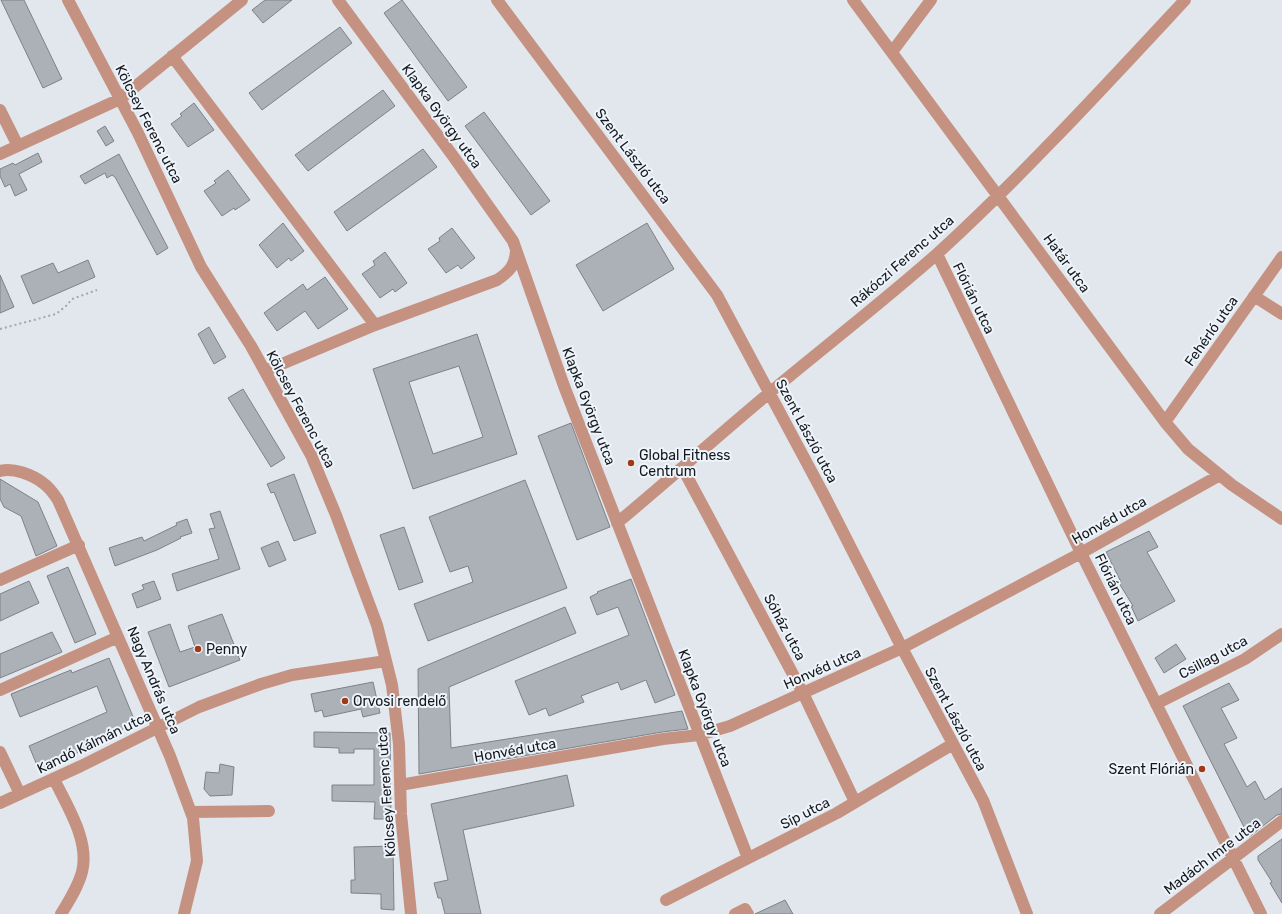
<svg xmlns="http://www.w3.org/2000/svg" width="1282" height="914" viewBox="0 0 1282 914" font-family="Rubik,sans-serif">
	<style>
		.building { fill: #abb1b7; stroke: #7d8288; fill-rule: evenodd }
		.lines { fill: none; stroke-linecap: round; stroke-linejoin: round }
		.path { stroke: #a1a6ab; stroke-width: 2; stroke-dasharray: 2 3; stroke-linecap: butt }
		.minor { stroke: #c59282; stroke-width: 12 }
		.poi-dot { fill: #a13919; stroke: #eef4fb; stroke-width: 1.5 }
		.labels { text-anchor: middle; stroke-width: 4; stroke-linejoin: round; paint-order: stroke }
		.street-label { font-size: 14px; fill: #15181a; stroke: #eef4fb }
		.poi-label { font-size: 14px; fill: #15181a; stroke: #eef4fb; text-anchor: start }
	</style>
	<rect width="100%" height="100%" fill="#e1e7ed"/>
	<path class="building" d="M1,0H24L62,79L43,88Z
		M265,0H292L263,23L252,10Z
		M402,0L467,87L448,101L384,13Z
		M340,27L352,43L262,110L249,93Z
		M383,90L395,106L308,171L295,155Z
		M194,103L214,130L188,147L171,124L182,116L180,114Z
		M484,112L550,201L531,215L465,126Z
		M105,126L114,141L106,146L97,131Z
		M423,149L437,167L347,231L334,212Z
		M38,153L42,162L19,174L27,190L15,196L10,184L5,187L0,176V169L13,163L15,165Z
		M119,154L168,248L157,255L115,177L112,175L107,178L105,173L85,184L80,176Z
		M228,170L250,200L235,210L234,208L222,216L204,191L216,183L214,181Z
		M283,223L304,251L291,261L289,258L277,268L259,245Z
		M647,223L674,269L603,311L576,265Z
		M452,228L475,258L461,269L458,265L446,273L428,249L440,241L439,238Z
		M385,252L407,283L395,292L393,289L380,298L362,274L375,265L373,261Z
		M88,260L95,277L33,304L21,276L53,263L58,273Z
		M0,275L14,307L0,313Z
		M325,277L348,309L318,329L305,311L277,331L264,313L303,284L307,290Z
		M209,327L226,357L214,364L198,334Z
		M477,334L517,454L413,489L373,369ZM459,366L483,437L433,454L409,382Z
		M243,389L285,458L271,467L228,398Z
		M571,423L610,527L577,540L538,436Z
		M294,474L316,533L294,541L274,492L271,493L267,484Z
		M0,479L38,502L57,546L36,556L21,516L4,507L0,499Z
		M525,480L567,588L428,641L414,604L473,582L468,566L450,572L429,517Z
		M220,511L240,569L177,591L172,574L219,559L209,529L215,528L210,514Z
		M187,519L192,533L180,537L181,538L157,550L115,566L109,548L142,537L144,541L177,525L176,523Z
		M404,527L423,582L399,590L380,535Z
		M1149,531L1158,547L1147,552L1175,601L1138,621L1131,606H1133L1119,583L1121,582L1106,552Z
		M278,541L286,560L269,567L261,548Z
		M68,567L96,634L75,643L47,576Z
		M631,579L675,695L655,703L646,680L621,690L618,682L581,696L584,702L549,716L546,708L529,715L515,681L629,635L618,607L597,615L590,597L598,593L597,592Z
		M29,581L39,603L0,621V594Z
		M154,581L161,599L137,608L132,594L144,589L142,585Z
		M565,607L576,633L449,687L451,748L682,711L688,729L662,732L419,774L418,669Z
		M222,614L240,660L169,687L148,632L170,624L180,652L195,647L188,626Z
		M52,632L62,652L0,678V654Z
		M1176,644L1186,659L1164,673L1155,658Z
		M109,658L136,724L100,738L102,742L39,770L29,746L107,712L97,686L20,717L11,694L71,670L72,673Z
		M373,682L380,713L363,717L361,709L324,717L322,710L315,712L311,694Z
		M1229,683L1239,700L1221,708L1237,738L1224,744L1247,787L1255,781L1265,800L1282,788V814L1277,815L1249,837L1183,706Z
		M314,732L390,733L391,819H374L375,802L332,801V785H374V749H354V753H339V748L314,747Z
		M220,764L234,767L232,795L210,796L204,789L206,772L219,773Z
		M567,775L574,806L463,830L481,914H445L441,898H438L434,883L448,880L431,804Z
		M1282,839V903L1270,883L1272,882L1258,860V856Z
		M393,846L394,910L381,909V894L351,893V880H355L354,847Z
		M785,900L793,914H755Z"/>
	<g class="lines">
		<path class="path" d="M0,329L56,314L66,306L72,299L97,290"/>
		<path class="minor" d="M68,0L138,133L201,267L251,346L311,455L336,515L377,625L392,685L399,744L401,814L411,914
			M338,0L453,156L513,241L564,386L748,858
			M497,0L717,295L824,495L902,648L983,800L1027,914
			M853,0L1165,422L1188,449L1232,485L1282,519
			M892,52L931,0
			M172,56L375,325
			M0,110L18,146
			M0,154L120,99L242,0
			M937,254L1081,553L1261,914
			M1254,296L1282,314
			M265,371L375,325L497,280C509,272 515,266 516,251
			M1165,422L1282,257
			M683,469L803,693L855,802
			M0,471C13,467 33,475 43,483C49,487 54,494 58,500L170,756L193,818L197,861L184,914
			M617,523C670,479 721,433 774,389C828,344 885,300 938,253C1025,173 1105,86 1185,0
			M0,580L79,545
			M0,690L118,637
			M1156,704L1245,659L1282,634
			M0,752L20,794
			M54,779C67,806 90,841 82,872C78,887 69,901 61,914
			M400,785L663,739L699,735L730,726L902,648L1081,553L1220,475
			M0,803L81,766L199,707L261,684L292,675L386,661
			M191,812L269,811
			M666,900L837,813L953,744
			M735,914L745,909L748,914
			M1160,914L1282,821"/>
	</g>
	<g class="poi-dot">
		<circle cx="631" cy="463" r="4"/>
		<circle cx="198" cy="649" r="4"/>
		<circle cx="345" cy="701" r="4"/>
		<circle cx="1202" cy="769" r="4"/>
	</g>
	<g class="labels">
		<g class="street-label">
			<text transform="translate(442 116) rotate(54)" y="5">Klapka György utca</text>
			<text transform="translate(149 124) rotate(63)" y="5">Kölcsey Ferenc utca</text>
			<text transform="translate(633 156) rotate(53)" y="5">Szent László utca</text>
			<text transform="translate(902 261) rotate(-41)" y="5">Rákóczi Ferenc utca</text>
			<text transform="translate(1067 263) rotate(54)" y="5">Határ utca</text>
			<text transform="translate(974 298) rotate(64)" y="5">Flórián utca</text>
			<text transform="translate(1211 331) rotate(-55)" y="5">Fehérló utca</text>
			<text transform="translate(589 406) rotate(69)" y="5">Klapka György utca</text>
			<text transform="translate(301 409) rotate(62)" y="5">Kölcsey Ferenc utca</text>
			<text transform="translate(807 431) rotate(62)" y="5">Szent László utca</text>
			<text transform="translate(1109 520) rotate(-29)" y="5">Honvéd utca</text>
			<text transform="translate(1116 589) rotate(64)" y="5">Flórián utca</text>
			<text transform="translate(785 627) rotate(62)" y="5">Sóház utca</text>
			<text transform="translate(1213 657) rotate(-28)" y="5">Csillag utca</text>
			<text transform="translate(822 668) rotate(-24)" y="5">Honvéd utca</text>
			<text transform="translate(154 680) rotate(67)" y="5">Nagy András utca</text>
			<text transform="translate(705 708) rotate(69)" y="5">Klapka György utca</text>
			<text transform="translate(956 719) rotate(62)" y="5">Szent László utca</text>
			<text transform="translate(94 742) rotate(-26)" y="5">Kandó Kálmán utca</text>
			<text transform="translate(515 750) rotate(-10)" y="5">Honvéd utca</text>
			<text transform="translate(386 792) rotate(-94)" y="5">Kölcsey Ferenc utca</text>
			<text transform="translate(805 813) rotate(-27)" y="5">Síp utca</text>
			<text transform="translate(1212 856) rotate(-37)" y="5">Madách Imre utca</text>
		</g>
		<g class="poi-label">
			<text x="639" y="460">Global Fitness<tspan x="639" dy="16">Centrum</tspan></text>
			<text x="206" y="654">Penny</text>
			<text x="353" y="706">Orvosi rendelő</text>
			<text x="1194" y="774" text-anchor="end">Szent Flórián</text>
		</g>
	</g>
</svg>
